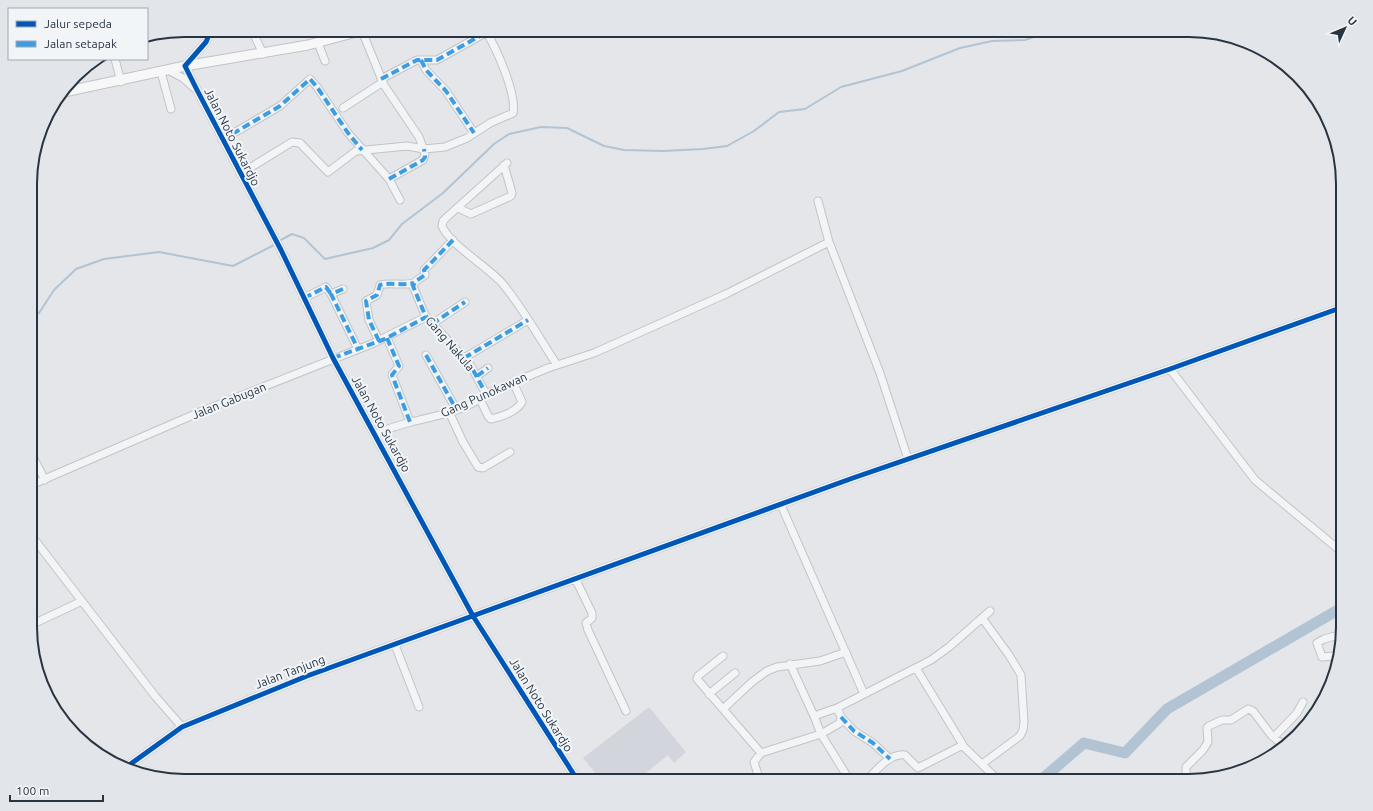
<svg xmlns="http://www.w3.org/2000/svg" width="1373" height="811" viewBox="0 0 1373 811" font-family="Ubuntu,sans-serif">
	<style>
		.built { fill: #d2d6dc }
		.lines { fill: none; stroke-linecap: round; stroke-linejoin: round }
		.stream { stroke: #b2c4d4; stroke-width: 2 }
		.river { stroke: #b2c4d4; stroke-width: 11 }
		.minor-casing { stroke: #c2c4c7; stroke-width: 9 }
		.major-casing { stroke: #c0c3c7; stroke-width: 11 }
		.minor { stroke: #f3f4f6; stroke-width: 7 }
		.major { stroke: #f7f7f7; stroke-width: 9 }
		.quiet { stroke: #3d9de3; stroke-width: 4; stroke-dasharray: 8 4; stroke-linecap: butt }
		.cycleway-casing { stroke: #f2f5f8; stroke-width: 8 }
		.cycleway { stroke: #0057b8; stroke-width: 5 }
		.labels { text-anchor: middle; stroke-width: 4; stroke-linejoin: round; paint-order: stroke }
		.street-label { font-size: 12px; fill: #293443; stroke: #f2f5f8 }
		.rim { fill: none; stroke: #293443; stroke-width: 2 }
	</style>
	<rect width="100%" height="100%" fill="#e4e6e9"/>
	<path class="built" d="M649,707L686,752L674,763L668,755L636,781H602L583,758Z"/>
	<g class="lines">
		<path class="stream" d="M279,241L292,234L304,238L325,259L373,248L389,240L402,224L443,193L494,144L509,134L541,127L567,128L604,146L624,150L663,151L703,149L727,146L754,131L779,112L805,109L841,87L902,71L960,48L992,41L1025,40L1055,30
			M31,319L39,313L54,290L76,269L104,259L159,252L233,266L276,244"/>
		<path class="river" d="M1040,781L1084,743L1125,753L1167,709L1343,607"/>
		<g class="minor-casing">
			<path id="minor" d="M211,30L206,42L185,66L197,90L281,250L333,358L473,616L578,781
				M252,30L263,54
				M362,31L384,85L419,137L425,154L423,160L389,179
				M318,43L325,61
				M115,59L121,82
				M421,60L426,70L446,91L474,133
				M168,70L183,78L194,88
				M161,72L171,109
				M381,79L417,60H437L487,32
				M343,108L383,82
				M222,140L280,106L310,79L317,87L348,133L389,179L400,200
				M507,163L447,217L443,221L442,226C450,245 487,266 502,283C523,308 539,338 557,365
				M240,174L292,142L300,143L328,172L356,151L407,146L424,149L445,147L467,138L490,123L513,113C517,94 496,47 485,30
				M818,201L829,242L880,373L908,459
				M458,208L471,214L511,196L512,193L504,165
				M453,240L428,266L424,270L425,275L416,281L413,286L425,315L471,366L486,394
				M343,289L331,294L358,349
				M304,298L326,287L331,294
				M432,324L465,302
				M387,338L399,366L392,375L410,422
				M379,341L369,320L366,301L377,295L380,285C390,282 402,286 414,283
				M426,355L456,409
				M464,358L528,320
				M1170,369L1255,480L1343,553
				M477,376L488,368
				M480,399L488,416L491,419C502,417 517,411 522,402L513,382
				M450,414L463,442L478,467L483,468L510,452
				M375,434C387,429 399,425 411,422C435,416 467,411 486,394L548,368L594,353L726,294L829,242
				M31,453L45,480
				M31,485L200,412L374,343L426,317
				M781,505L864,694
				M31,535L155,696L182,727
				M575,578L592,613V618L586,623L588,630L626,711
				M982,618L1009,655L1021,675L1024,722L1023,730L1020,736L982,764
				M31,625L82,601
				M395,645L419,707
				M723,656L698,676L697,679L761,753
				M1336,658L1333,656L1322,657L1317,643L1324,639L1343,634
				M790,664L814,716L821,734L840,723L841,717L837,708L931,660L949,647L990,611
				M709,694L735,673
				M723,709L752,682L767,671L777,667L820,661L846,652
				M814,716L837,708
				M841,717L854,731L873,743L890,759
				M1274,737L1297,713L1303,702
				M963,746L994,776
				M125,768L182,727L307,676L853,478L1170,369L1343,307
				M760,781L754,762L761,753L821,734L847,776
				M866,781C876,771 889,753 905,755L918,768L963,745L916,668
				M1186,781V767L1203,750L1208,742L1207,728L1209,726L1222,720H1231L1248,709L1253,711L1271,735L1284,746"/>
		</g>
		<g class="major-casing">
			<path id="major" d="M64,92L185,66L308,45L364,30"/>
		</g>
		<use href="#minor" class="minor"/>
		<use href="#major" class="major"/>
		<path class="quiet" d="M421,60L426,70L446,91L474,133
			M381,79L417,60H437L487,32
			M222,140L280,106L310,79L317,87L348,133L362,150
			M389,179L423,160L425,157L424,149
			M453,240L428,266L424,270L425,275L416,281L413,286L425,315L471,366L486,394
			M343,289L331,294L358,349
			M304,298L326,287L331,294
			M432,324L465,302
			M387,338L399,366L392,375L410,422
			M379,341L369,320L366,301L377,295L380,285C390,282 402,286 414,283
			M426,355L456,409
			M333,358L385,339L426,317
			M464,358L528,320
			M477,376L488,368
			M841,717L854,731L873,743L890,759"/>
		<g class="cycleway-casing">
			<path id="cycleway" d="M211,30L206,42L185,66L197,90L281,250L333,358L473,616L578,781
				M125,768L182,727L307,676L853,478L1170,369L1343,307"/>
		</g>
		<use href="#cycleway" class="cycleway"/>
	</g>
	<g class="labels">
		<g class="street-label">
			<text transform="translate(232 137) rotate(63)" y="4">Jalan Noto Sukardjo</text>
			<text transform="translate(450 344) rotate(49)" y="4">Gang Nakula</text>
			<text transform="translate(484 395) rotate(-24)" y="4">Gang Punokawan</text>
			<text transform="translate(229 401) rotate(-22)" y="4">Jalan Gabugan</text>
			<text transform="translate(381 424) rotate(61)" y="4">Jalan Noto Sukardjo</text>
			<text transform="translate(290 672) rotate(-21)" y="4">Jalan Tanjung</text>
			<text transform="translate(541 705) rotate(58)" y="4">Jalan Noto Sukardjo</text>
		</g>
	</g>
	<path d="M0 0H1373V811H0ZM184 37H1189A147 147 0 0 1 1336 184V627A147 147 0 0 1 1189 774H184A147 147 0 0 1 37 627V184A147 147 0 0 1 184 37Z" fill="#e2e6ea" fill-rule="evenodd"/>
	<path class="rim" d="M184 37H1189A147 147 0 0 1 1336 184V627A147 147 0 0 1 1189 774H184A147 147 0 0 1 37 627V184A147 147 0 0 1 184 37Z"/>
	<rect x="8" y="8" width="140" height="52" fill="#f2f5f8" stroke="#a2a8b0"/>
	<rect x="16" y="21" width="20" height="6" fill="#0057b8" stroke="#a2a8b0"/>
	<text x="44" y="28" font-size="12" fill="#293443">Jalur sepeda</text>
	<rect x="16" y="41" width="20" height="6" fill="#3d9de3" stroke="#a2a8b0"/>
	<text x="44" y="48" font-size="12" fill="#293443">Jalan setapak</text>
	<g transform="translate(1345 28) rotate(46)" stroke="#f2f5f8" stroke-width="3" paint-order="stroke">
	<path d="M0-3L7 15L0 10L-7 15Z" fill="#293443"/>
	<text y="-6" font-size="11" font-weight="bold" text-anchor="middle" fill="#293443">U</text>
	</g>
	<path d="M10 795v6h93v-6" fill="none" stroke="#293443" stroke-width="2"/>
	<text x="16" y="795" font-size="12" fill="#293443" stroke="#f2f5f8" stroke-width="3" paint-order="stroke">100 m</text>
</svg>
